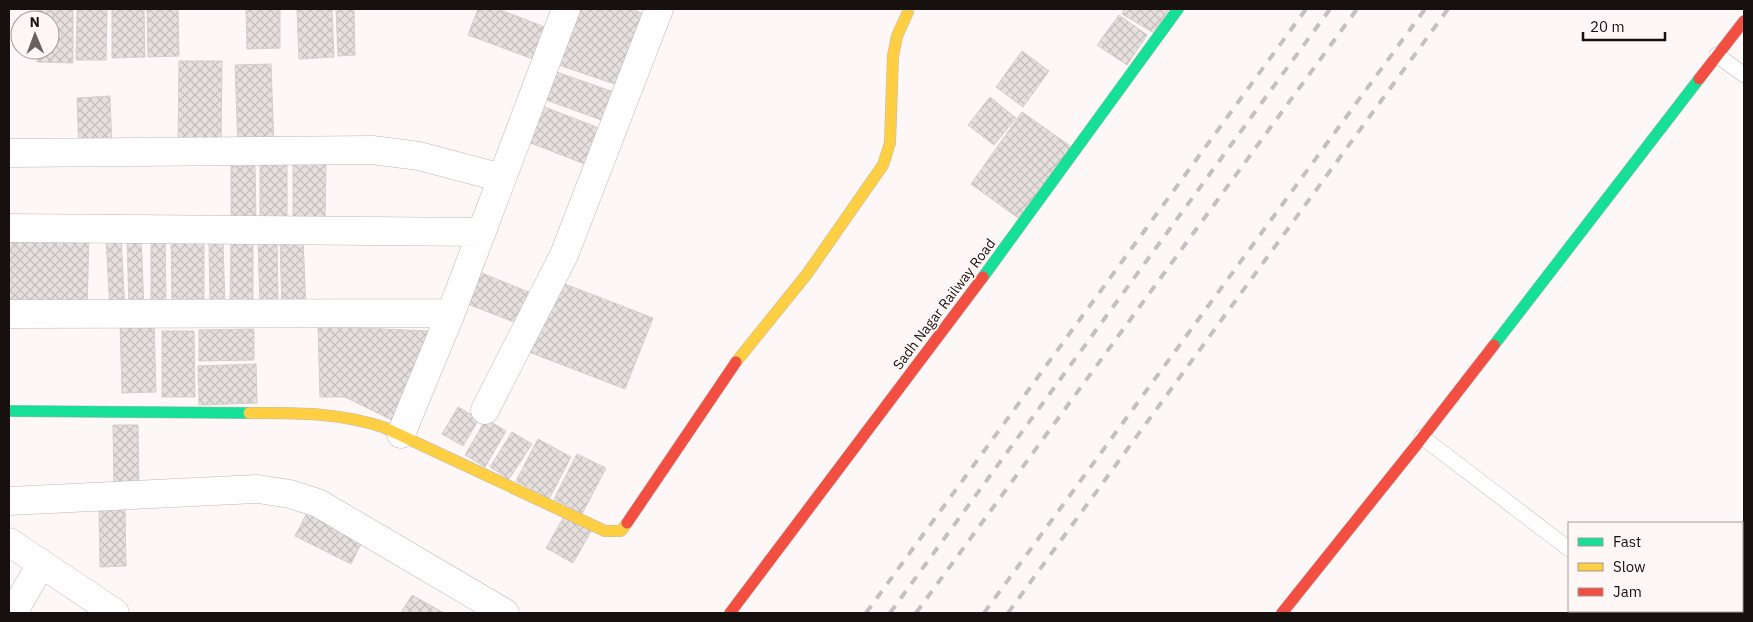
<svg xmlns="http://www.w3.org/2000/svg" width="1753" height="622" viewBox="0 0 1753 622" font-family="'IBM Plex Sans',sans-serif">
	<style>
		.building { fill: url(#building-cross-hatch); stroke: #d4cecc }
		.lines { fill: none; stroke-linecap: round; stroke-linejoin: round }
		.lane-casing { stroke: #bdb8b6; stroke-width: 16 }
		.street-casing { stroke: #bdb8b6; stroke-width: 29 }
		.fast-casing { stroke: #bdb8b6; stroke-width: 12 }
		.slow-casing { stroke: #bdb8b6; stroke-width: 12 }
		.jam-casing { stroke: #bdb8b6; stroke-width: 12 }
		.lane { stroke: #fffefe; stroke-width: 15 }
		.street { stroke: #fffefe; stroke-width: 28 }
		.fast { stroke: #16e098; stroke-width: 11 }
		.slow { stroke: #ffcf43; stroke-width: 11 }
		.jam { stroke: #f24e42; stroke-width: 11 }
		.rail { stroke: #c2c1c1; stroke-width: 4; stroke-dasharray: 9 9; stroke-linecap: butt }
		.labels { text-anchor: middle; stroke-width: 4; stroke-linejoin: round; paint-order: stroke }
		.street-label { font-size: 14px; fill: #16100e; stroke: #fff7f5 }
	</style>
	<defs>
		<pattern id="building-cross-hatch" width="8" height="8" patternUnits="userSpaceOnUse" patternTransform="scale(1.25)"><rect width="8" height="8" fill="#e5dfdd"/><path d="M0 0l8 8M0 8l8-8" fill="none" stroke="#c4bebc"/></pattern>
	</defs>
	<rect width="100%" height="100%" fill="#fdf8f7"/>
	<path class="building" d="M37,9H73V63L37,62V50H50V20H37Z
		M77,9H107L106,60H76Z
		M112,9H144L145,57L112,58Z
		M147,9H178L179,56L148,57Z
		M246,9H280V48L247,49Z
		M297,9H332L334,57L299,59Z
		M336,9H354L355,55L338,56Z
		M478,9H498L550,29L538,61L468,35Z
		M575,9H630L651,16L626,88L556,64Z
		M1125,9H1169L1154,33L1122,14Z
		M1119,15L1147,35L1127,65L1097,45Z
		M1022,51L1049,71L1023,107L996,87Z
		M179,61H222L221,146H178Z
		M271,64L274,148L238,149L235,65Z
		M551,70L622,95L612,124L541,98Z
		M110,96L112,150L79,152L77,98Z
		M990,97L1016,118L994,145L968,125Z
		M537,104L609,132L595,168L523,140Z
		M1022,112L1073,148L1021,220L971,184Z
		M293,162H326L325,223H293Z
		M260,163H287V224H260Z
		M231,166H255L256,225L231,226Z
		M171,232H204V309H172Z
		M9,234L89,235L87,310L9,308Z
		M151,235H165L166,307H151Z
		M127,236H141L144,310H129Z
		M121,237L125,311H110L106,238Z
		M258,238H277L278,306L260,309Z
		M231,239H253V308H230Z
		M303,239L306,307H282L280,240Z
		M209,240H223L225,307L210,309Z
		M472,269L536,295L524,326L460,301Z
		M557,281L653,318L625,389L529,352Z
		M154,320L156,392L122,393L120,321Z
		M318,326L428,331L396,422L345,397H320Z
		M254,329V360L199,361V330Z
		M162,331H194L195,397H162Z
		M256,364L257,403L199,405L198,366Z
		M458,407L479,419L463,446L442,434Z
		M486,419L506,431L485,467L465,455Z
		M113,425H138L139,490H114Z
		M512,432L532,444L509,479L490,467Z
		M538,439L571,457L549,499L516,481Z
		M577,454L606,468L582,514L554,499Z
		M310,507L366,534L351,564L295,536Z
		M125,509L126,566L100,567L99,510Z
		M566,513L593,528L573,563L546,548Z
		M412,595L444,613H401Z"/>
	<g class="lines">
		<g class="lane-casing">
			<path id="lane" d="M1717,55L1744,75
				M1422,437L1569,549
				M1650,611L1654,613"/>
		</g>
		<g class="street-casing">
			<path id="street" d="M9,153L372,150L419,156L502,178
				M9,228L482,232
				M9,314L451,313
				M485,410L564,255L659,9
				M401,434L451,313L566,9
				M9,501L258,489L290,494L318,503L505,613
				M9,542L115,613
				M13,613L41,564"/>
		</g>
		<g class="fast-casing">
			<path id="fast" d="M983,277L1178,9
				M1494,345L1699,79
				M9,411L249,413"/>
		</g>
		<g class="slow-casing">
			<path id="slow" d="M736,362L807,274L883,165L890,143L893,56L897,36L908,12
				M249,413C296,413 337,412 383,427L605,531H621L627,523"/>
		</g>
		<g class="jam-casing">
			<path id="jam" d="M1699,79L1744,21
				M627,523L736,362
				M730,613L983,277
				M1282,613L1418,443L1494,345"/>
		</g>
		<use href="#lane" class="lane"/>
		<use href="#street" class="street"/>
		<use href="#fast" class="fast"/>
		<use href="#slow" class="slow"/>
		<use href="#jam" class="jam"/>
		<path class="rail" d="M866,613L1306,9
			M890,613L1330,9
			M916,613L1357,9
			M984,613L1425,9
			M1008,613L1448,9"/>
	</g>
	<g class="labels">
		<g class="street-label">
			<text transform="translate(944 304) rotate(-53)" y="5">Sadh Nagar Railway Road</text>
		</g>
	</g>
	<rect width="1753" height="622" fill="none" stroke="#16100e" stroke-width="20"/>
	<rect x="1568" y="522" width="175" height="90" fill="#fff7f5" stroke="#a29b99"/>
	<rect x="1578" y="538" width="25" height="8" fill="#16e098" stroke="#a29b99"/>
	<text x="1613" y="547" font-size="15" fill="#16100e">Fast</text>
	<rect x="1578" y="563" width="25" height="8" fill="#ffcf43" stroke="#a29b99"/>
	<text x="1613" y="572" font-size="15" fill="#16100e">Slow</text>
	<rect x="1578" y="588" width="25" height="8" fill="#f24e42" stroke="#a29b99"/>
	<text x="1613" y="597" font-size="15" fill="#16100e">Jam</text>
	<g transform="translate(35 35) rotate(359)"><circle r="24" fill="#fff7f5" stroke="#a29b99"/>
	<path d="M0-4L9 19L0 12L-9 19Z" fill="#676160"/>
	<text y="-8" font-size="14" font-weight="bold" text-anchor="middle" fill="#16100e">N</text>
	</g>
	<path d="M1583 32v8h82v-8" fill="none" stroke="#16100e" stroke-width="2.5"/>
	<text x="1590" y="32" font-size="15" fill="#16100e" stroke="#fff7f5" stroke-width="4" paint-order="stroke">20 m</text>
</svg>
